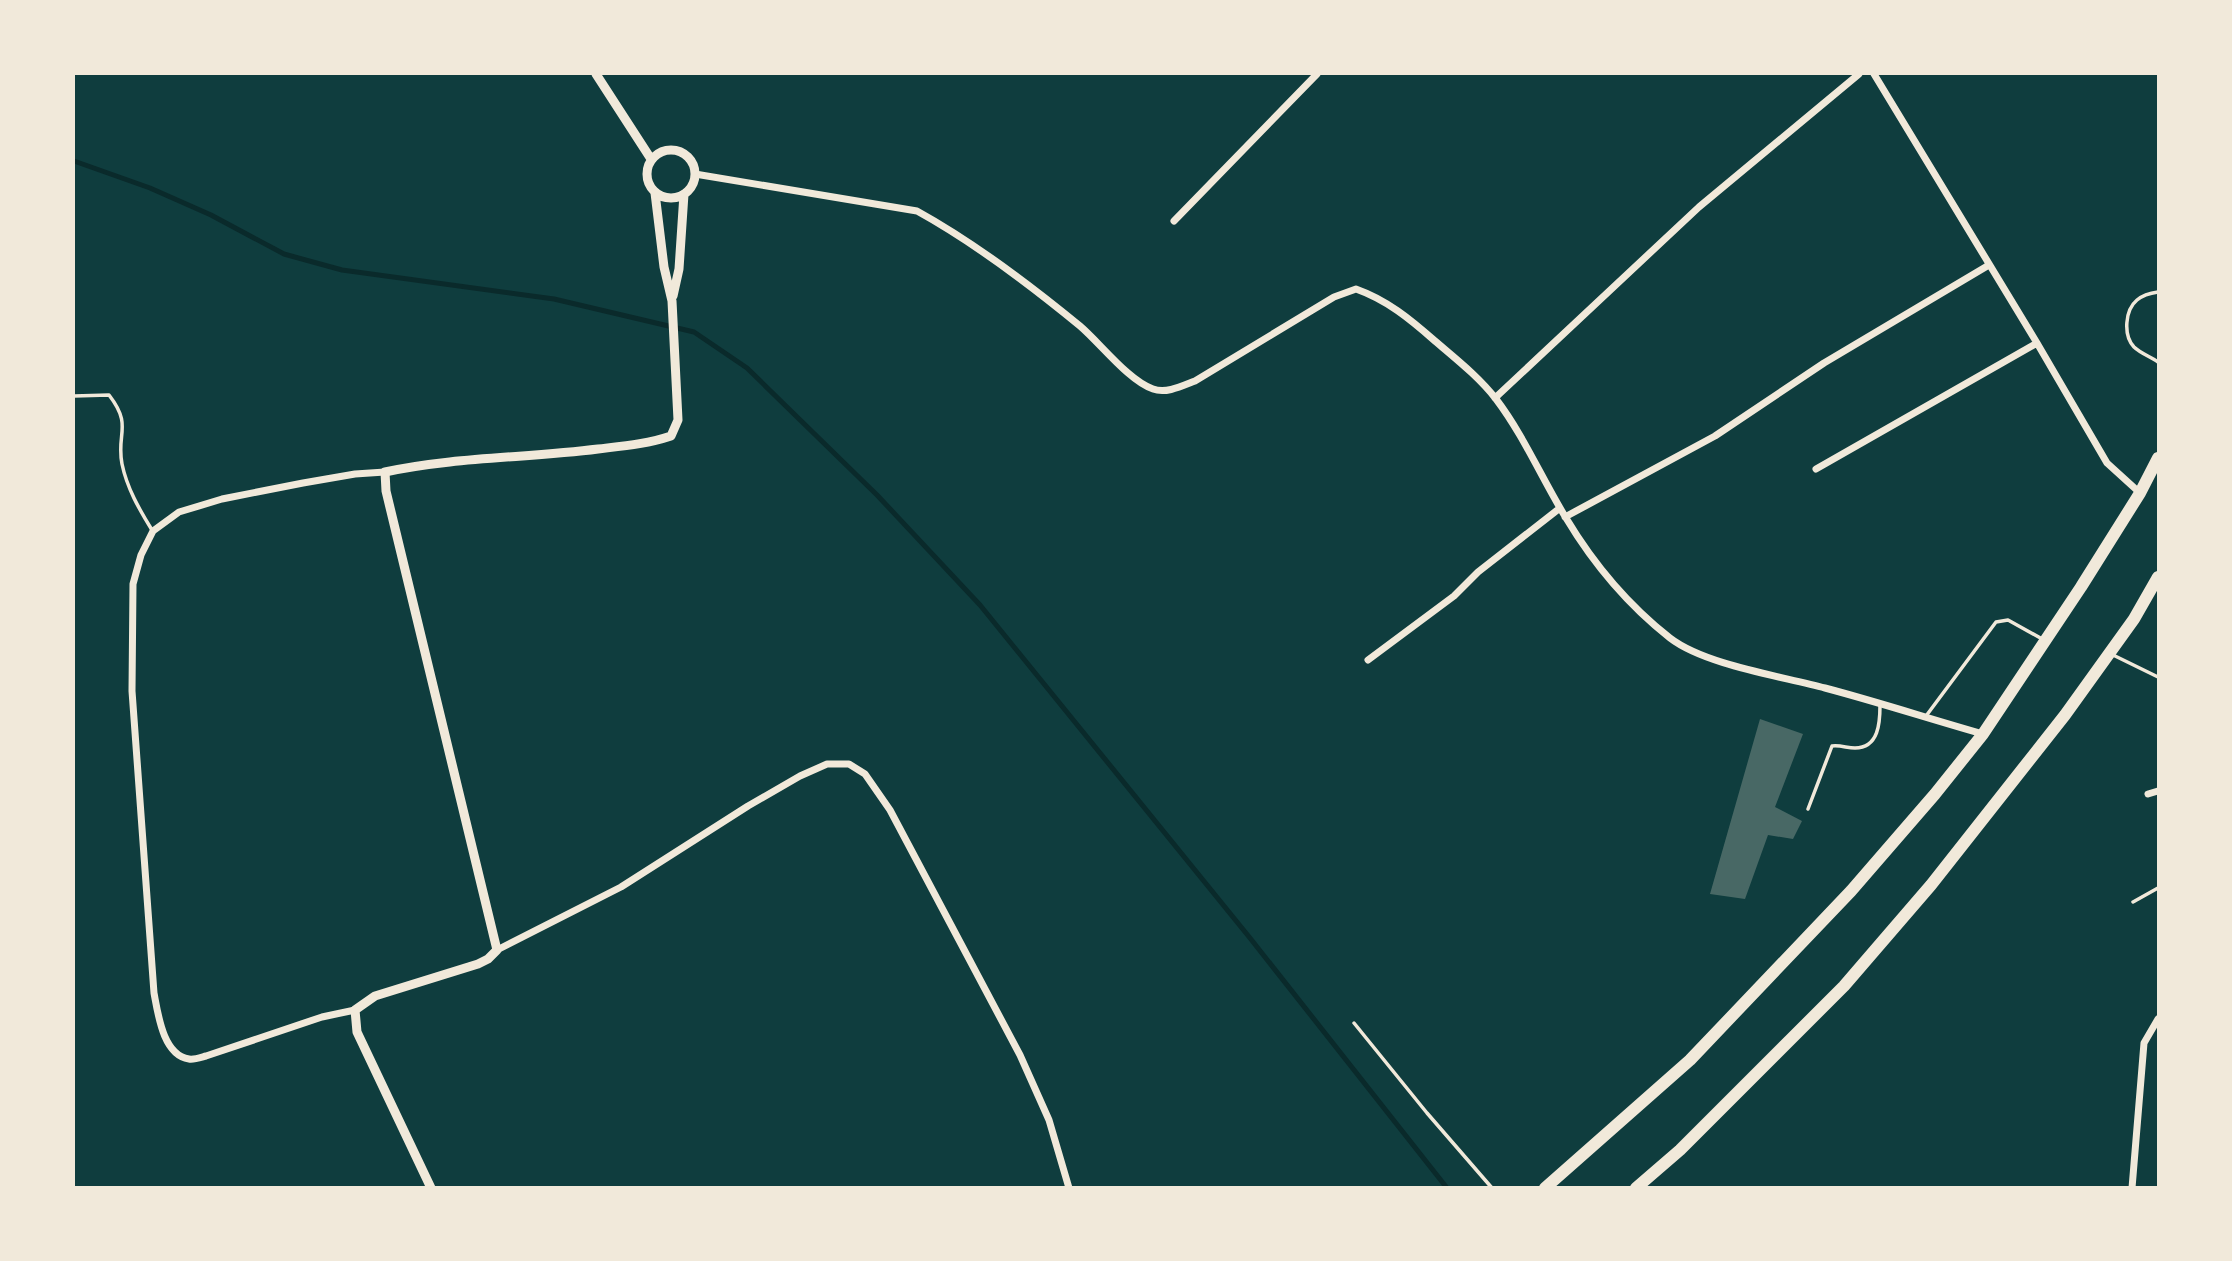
<svg xmlns="http://www.w3.org/2000/svg" width="2232" height="1261" viewBox="0 0 2232 1261" font-family="Lato,sans-serif">
	<style>
		.lines { fill: none; stroke-linecap: round; stroke-linejoin: round }
		.stream { stroke: #0a2a2b; stroke-width: 5 }
		.building { fill: #486865 }
		.service { stroke: #f1e9da; stroke-width: 3.5 }
		.minor { stroke: #f1e9da; stroke-width: 7 }
		.tertiary { stroke: #f1e9da; stroke-width: 9 }
		.trunk { stroke: #f1e9da; stroke-width: 12 }
	</style>
	<rect width="100%" height="100%" fill="#0f3d3e"/>
	<g class="lines">
		<path class="stream" d="M74,161L150,188L211,215L284,254L342,270L554,299L694,332L747,368L877,495L980,605L1250,938L1447,1188"/>
	</g>
	<path class="building" d="M1760,719L1803,734L1775,807L1802,821L1793,839L1768,835L1745,899L1710,894Z"/>
	<g class="lines">
		<path class="service" d="M2158,292C2151,293 2143,295 2137,300C2125,310 2123,335 2134,347C2140,353 2151,357 2158,362
			M74,396L109,395C133,426 116,433 122,464C127,488 139,509 152,530
			M2111,654L2158,677
			M1926,716L1996,622L2008,620L2044,640
			M1808,809L1832,746C1841,745 1847,748 1855,748C1879,748 1880,722 1880,705
			M2133,902L2158,888
			M1354,1023L1427,1113L1492,1188"/>
		<path class="minor" d="M1874,74L2037,343L2107,463L2140,493
			M695,174L917,211C975,243 1029,284 1080,326C1100,343 1129,381 1153,389C1166,394 1182,386 1195,381L1334,297L1356,289C1387,300 1410,319 1435,341C1456,359 1479,377 1496,399C1524,436 1542,479 1566,518C1593,563 1628,605 1670,638C1705,665 1781,676 1825,688C1878,702 1930,719 1983,734
			M1174,221L1317,74
			M1495,398L1699,207L1859,74
			M1816,469L2037,343
			M1565,517L1715,436L1824,363L1989,265
			M1368,660L1454,596L1478,572L1560,508
			M2148,794L2158,791
			M497,950L621,887L748,806L800,776L827,764H849L865,774L890,810L1020,1055L1049,1120L1069,1188
			M355,1010L322,1017L206,1056C202,1057 194,1060 189,1059C163,1055 158,1014 154,993L132,691L133,584L141,555L153,531L179,512L222,499L303,483L355,474L385,472
			M2132,1188L2144,1043L2158,1019"/>
		<path class="tertiary" d="M596,74L651,159
			M647 174a24 24 0 1 1 48 0a24 24 0 1 1-48 0Z
			M673,296L679,269L684,194
			M431,1188L357,1032L355,1010L375,996L478,964L488,959L497,950L386,491L385,472C454,457 527,458 598,449C623,446 647,444 671,436L678,420L672,301L664,267L655,193"/>
		<path class="trunk" d="M1545,1188L1690,1060L1851,891L1935,794L1983,734L2081,587L2140,493L2158,458
			M1636,1188L1680,1150L1844,986L1931,885L2065,715L2134,619L2158,577"/>
	</g>
	<rect width="2232" height="1261" fill="none" stroke="#f1e9da" stroke-width="150"/>
</svg>
